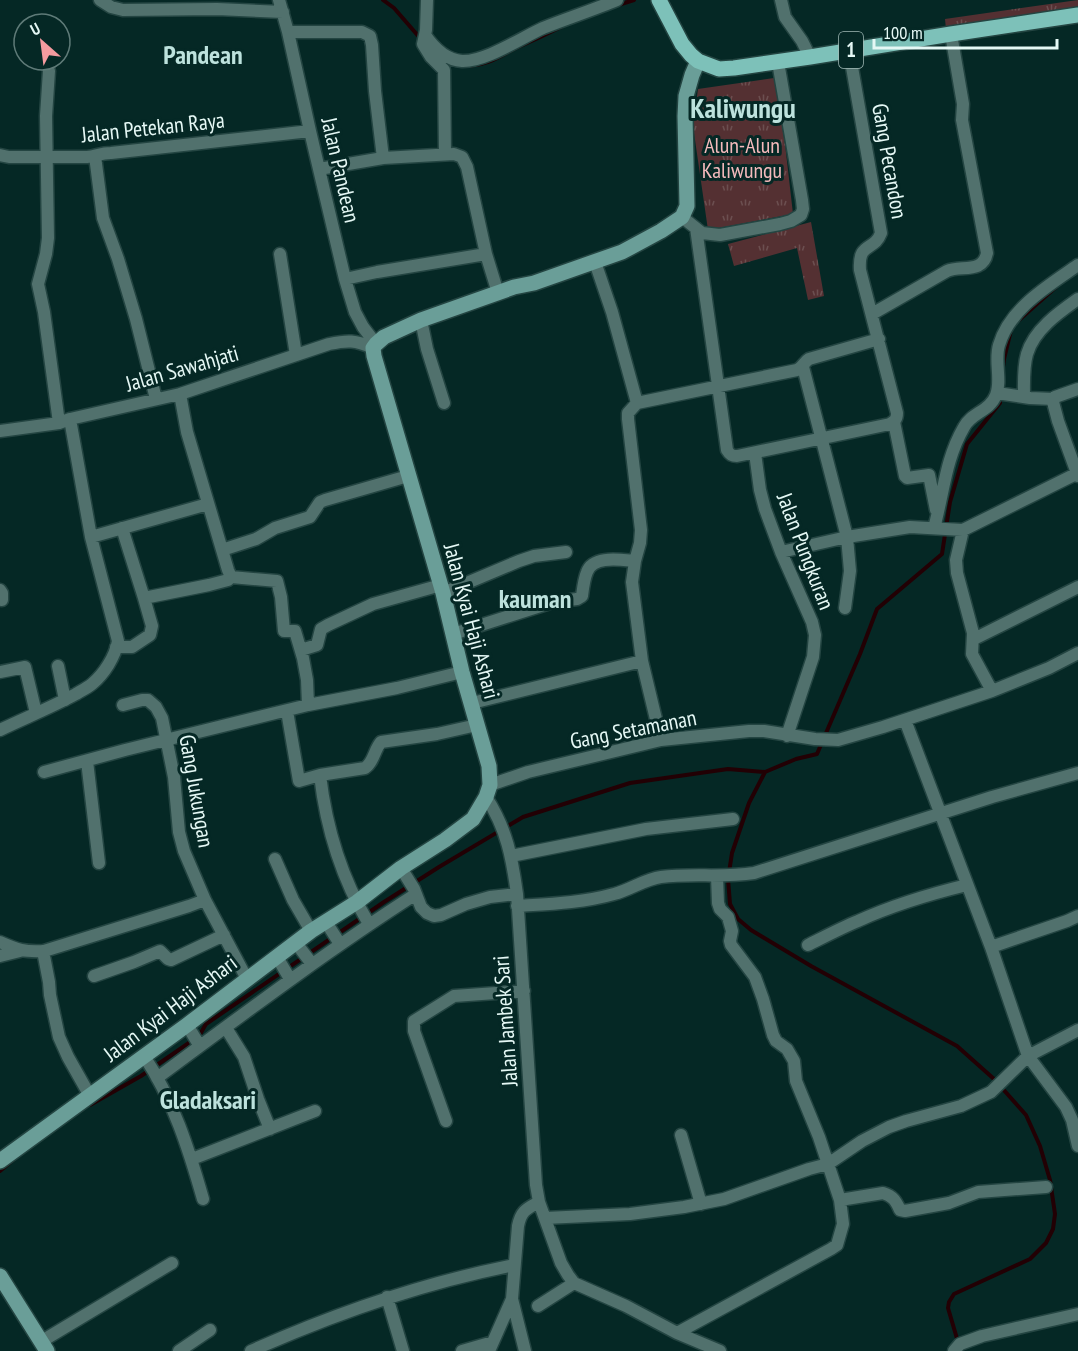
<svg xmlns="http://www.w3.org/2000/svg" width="1078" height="1351" viewBox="0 0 1078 1351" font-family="'PT Sans Narrow',sans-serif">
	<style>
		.park { fill: url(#park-tufts) }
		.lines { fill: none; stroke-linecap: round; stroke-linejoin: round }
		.stream { stroke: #220004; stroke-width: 4 }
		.street-casing { stroke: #244542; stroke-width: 15 }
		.secondary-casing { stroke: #244542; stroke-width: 18 }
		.primary-casing { stroke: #244542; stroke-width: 18 }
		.street { stroke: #51716d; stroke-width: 12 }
		.secondary { stroke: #6a9e98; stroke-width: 15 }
		.primary { stroke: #7dc1b9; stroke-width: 15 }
		.labels { text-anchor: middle; stroke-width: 6; stroke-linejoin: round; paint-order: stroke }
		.shield { fill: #052825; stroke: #a2bab7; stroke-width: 1.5 }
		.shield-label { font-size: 21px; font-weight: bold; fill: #e5f8f5 }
		.street-label { font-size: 22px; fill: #e5f8f5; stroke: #052825 }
		.park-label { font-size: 22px; fill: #f4babc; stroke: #052825 }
		.quarter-label { font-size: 26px; font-weight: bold; fill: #bde2dd; stroke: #052825 }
		.district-label { font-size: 28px; font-weight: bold; fill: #bde2dd; stroke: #052825 }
	</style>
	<defs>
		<pattern id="park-tufts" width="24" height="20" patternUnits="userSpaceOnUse" patternTransform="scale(1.5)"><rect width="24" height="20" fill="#543032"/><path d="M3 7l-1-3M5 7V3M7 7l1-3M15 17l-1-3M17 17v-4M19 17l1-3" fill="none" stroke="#6c4f50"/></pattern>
	</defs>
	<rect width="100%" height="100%" fill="#052825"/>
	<path class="park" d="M1078,0V15L946,29L945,19Z
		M774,78L785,144L793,214L708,230L693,126L698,89Z
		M811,222L824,296L808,300L797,248L734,266L728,244Z"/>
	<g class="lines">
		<path class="stream" d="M383,0L394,8L420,38
			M618,5L634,0
			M469,66C490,64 498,57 516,48C532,41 547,34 563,26
			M1019,320L1056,287
			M1003,367L1004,359L1011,330
			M765,772L749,803L732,853L728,879L730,904L738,919L751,930L811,966L957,1046L994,1079L1026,1115L1040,1146L1050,1180L1055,1214L1053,1229L1046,1243L1030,1259L954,1294L949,1302L948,1308L958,1342
			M90,1105L141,1076L199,1036L206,1024L384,902L439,867L523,817L630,783L728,769L765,772L796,759L817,754L860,654L877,609L942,554L950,502L967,444L1000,403V395
			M0,1171L13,1160"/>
		<g class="street-casing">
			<path id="street" d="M100,0L111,7L123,10L217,9L283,12
				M279,0L288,32L310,131L345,279L355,312L363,327L376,344
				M427,0L426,30L423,44L431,57L444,70L445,154
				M781,0L785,17L802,41L810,57
				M288,32H362L370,36L372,45L375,91L383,158
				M425,35C434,48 446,60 462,61C485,62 521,38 543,28C568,18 593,10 617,0
				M49,71L46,116L48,238L46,254L38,284L44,312L59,423
				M0,155L9,157H87C97,156 100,153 111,153L310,131
				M95,156L103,218L118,259L136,319L156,399
				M319,169L383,158L454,154L462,157L467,167L486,254
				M682,217L702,233L720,235L780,224L791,221L801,215L803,209L802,200L778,62
				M696,228L727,450C730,455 732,456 737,456L890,424C895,421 897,419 897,413L860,270C858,241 874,252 881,233L849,50
				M280,254L296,355
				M595,262L612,312L637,403L628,413V419L641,530L640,543L635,561L632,582L642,661L661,740
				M345,279L377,272L486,254L498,293
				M872,314L947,271C961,265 983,274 987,253L962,120L963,104L951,34
				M421,320L427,349L444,403
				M803,367L847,537L850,571L845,608
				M1078,389L1055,397L1053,402L1058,421L1078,476
				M997,393L1030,398L1054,399
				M180,394L187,432L228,570L231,577L277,581L281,597L284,631H295L303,658L307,680L308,705
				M1024,397C1024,384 1023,368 1027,354C1034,330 1058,313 1078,299
				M637,403L797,370C803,367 804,362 809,359L879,339
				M894,422L905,476L907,478L929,475L936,510
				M0,431L59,423L70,419L180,394L329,344C348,340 355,340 373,348
				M755,453L760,490L765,509L781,552L812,622L815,635L813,657L787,736
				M122,528L144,598L209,585L228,580L231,577
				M934,528C944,492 945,460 964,427C971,413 990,411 996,395C1002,380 994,361 999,345C1010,308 1048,286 1078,265
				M963,530L956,560L957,573L973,633L972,654L992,691
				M91,537L208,504
				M222,550L256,539L275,528L310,517L320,502L325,500L408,476
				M781,552L847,537L910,527L963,530L1078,473
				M0,590L2,593V600
				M443,593L519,561L534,556L566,552
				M453,634L553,602L577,599L582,596C583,588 584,579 587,572C593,555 621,560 635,561
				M974,639L1078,587
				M116,647H132L150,635L152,626L144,598
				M301,650L317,645L321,629L328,625L373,604L441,585
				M58,666L65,700
				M0,672L25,667L36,713
				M472,703L642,661
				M123,705L142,700H148L156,707L162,718L174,777L179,832L184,851L205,900L247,979
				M287,711L299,781L320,775L365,768C374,762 374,750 381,742L437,734L477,725
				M905,720L991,947L1028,1056L1066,1107L1072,1120L1078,1146
				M0,730C25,718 52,707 76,694C81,691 87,688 92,684C104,674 115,657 118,641L91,537L70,419
				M87,761L99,863
				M44,772L125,750L308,705L397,688L462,672
				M320,775C326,827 342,879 369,924
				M490,785L528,772L661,740L749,731H764L815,739L838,740L883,727L992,691L1049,668L1078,653
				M486,797C507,829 512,858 517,894L536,1185L539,1202L561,1263L568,1275L574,1283L626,1306L677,1333L720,1351
				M511,856L646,829L733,819
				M275,859L293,900L311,931
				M401,868L414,889L421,907L427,913L434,916L441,915L466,904L490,897L517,894
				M517,906C549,904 582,903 614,894C630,890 645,879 661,877C692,873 723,878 754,873L992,797L1078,773
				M326,922L340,944
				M0,942C18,950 24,952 44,951L189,906L205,900
				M296,943L312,964
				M808,945C824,937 841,928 858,921C893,905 930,894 967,885
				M991,947L1067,921L1078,916
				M43,951L49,982L50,995L59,1037L68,1057L90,1096
				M0,956L20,951
				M277,957L290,979
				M94,976L134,962L160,951L168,959L171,960L224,935
				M187,1025L198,1043
				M226,1028L244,1057L258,1099L270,1129
				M144,1056C173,1099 189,1150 203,1199
				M157,1078C242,1015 327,951 416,894
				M446,1121L414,1031V1021L454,996L524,991
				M681,1135L701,1204
				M192,1159L315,1111
				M840,1200L883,1193C893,1196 896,1201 900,1210L905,1211L949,1203L978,1192L1046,1187
				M545,1218L630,1214L684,1207L724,1199L809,1169L828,1164L862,1141L889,1127L906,1121L961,1106L991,1092L1028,1056L1078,1030
				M387,1297L403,1351
				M538,1306L574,1283
				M677,1333L831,1249L837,1245L843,1224L840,1200L819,1137L796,1081L794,1061L787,1049L776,1041L773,1035L763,999L755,977L731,945L730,941L732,931L728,917L720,909L718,903L717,876
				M42,1341L172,1263
				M179,1351L210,1330
				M251,1351C336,1313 423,1283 514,1265
				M462,1351L493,1342
				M489,1351L512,1299
				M525,1351L512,1299L518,1226C521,1211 526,1209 539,1202
				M954,1351L960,1344L982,1336L1078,1314"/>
		</g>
		<g class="secondary-casing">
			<path id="secondary" d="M0,1161L187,1025L311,931L357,902L401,868L445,840L473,819L486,797L490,785L489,766L462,672L443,593L374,356L373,348L376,344L384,337L421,320L514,287L534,283L622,252L661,231L682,217L687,206L685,116L686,96L692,75L698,61
				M0,1276L47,1351"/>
		</g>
		<g class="primary-casing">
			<path id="primary" d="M659,0L682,44L691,55L698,61L719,69L734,68L810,57L951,34L1078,15"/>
		</g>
		<use href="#street" class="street"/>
		<use href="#secondary" class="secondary"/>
		<use href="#primary" class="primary"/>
	</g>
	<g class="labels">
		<rect class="shield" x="839" y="32" width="24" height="36" rx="4.5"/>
		<g class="shield-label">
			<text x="851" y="57">1</text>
		</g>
		<g class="street-label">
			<text transform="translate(153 127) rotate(-6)" y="8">Jalan Petekan Raya</text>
			<text transform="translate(890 161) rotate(80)" y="8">Gang Pecandon</text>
			<text transform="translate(341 170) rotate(77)" y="8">Jalan Pandean</text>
			<text transform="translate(182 368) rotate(-16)" y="8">Jalan Sawahjati</text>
			<text transform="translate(806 551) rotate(69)" y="8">Jalan Pungkuran</text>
			<text transform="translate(472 621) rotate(75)" y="8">Jalan Kyai Haji Ashari</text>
			<text transform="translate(633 729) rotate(-11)" y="8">Gang Setamanan</text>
			<text transform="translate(197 791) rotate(80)" y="8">Gang Jukungan</text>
			<text transform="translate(170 1008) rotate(-37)" y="8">Jalan Kyai Haji Ashari</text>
			<text transform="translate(505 1021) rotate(-94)" y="8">Jalan Jambek Sari</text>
		</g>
		<g class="park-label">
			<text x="742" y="153">Alun-Alun<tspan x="742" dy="25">Kaliwungu</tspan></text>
		</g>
		<g class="quarter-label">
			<text x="203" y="64">Pandean</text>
			<text x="535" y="608">kauman</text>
			<text x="208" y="1109">Gladaksari</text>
		</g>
		<g class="district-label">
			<text x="743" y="118">Kaliwungu</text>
		</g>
	</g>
	<g transform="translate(42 42) rotate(332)"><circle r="28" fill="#052825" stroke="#5f7b78" stroke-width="1.5"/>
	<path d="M0-4.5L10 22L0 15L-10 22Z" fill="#f49b9f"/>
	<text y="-9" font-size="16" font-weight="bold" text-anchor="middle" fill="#e5f8f5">U</text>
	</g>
	<path d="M874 39v9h183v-9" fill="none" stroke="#e5f8f5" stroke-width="3"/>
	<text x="883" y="39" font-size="18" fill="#e5f8f5" stroke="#052825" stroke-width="4.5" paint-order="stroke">100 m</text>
</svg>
